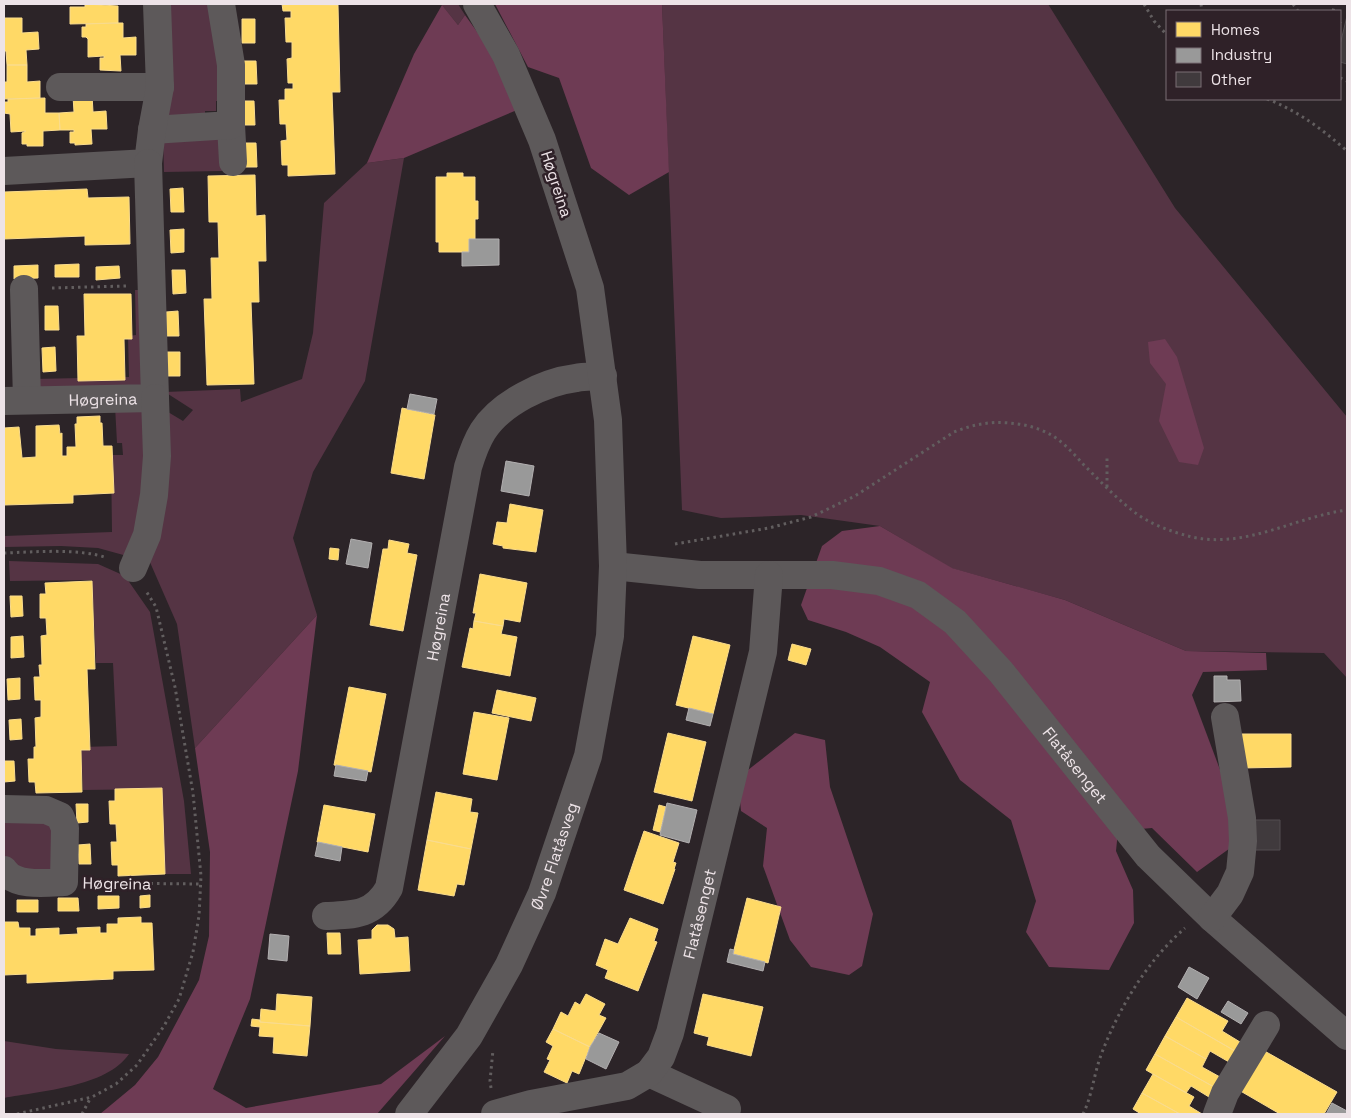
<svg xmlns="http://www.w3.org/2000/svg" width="1351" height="1118" viewBox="0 0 1351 1118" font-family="'Space Grotesk',sans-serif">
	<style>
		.green { fill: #553444 }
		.forest { fill: #6e3b54 }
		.homes { fill: #ffd966; stroke: #fadc8d }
		.industry { fill: #999; stroke: #b2afb0 }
		.building { fill: #403a3d; stroke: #534d50 }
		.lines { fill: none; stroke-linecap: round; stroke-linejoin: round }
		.path { stroke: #625e5f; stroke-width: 3; stroke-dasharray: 2.5 4; stroke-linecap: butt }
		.minor { stroke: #5d595a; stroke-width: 28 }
		.labels { text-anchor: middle; stroke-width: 5; stroke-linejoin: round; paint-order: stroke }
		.street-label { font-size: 16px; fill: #ede3e7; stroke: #2f2128 }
	</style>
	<rect width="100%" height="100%" fill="#2c2428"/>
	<path class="green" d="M166,4H213L225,101H216V111H205V119H169Z
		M441,4H458L465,15L458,25Z
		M662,4H1048L1175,208L1347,417V678L1324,653L1186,651L1065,600L951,568L880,526L801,515L721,518L682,510Z
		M221,137L222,171L164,172L163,138Z
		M404,158L365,381L313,472L293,538L317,615L195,748L177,624L149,560L163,409L183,421L193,410L165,392L240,389L241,402L302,379L313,333L324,203L367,163Z
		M135,290H146L150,384L41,395L33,379L129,377L128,336L136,335Z
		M147,405V493L127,556L98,548L61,546L4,547V536L112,532L111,455H123L122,443H117L115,406Z
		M9,561L98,564L125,576L150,612L184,801L191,874H163L161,789L83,790L81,747L117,746L113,663H96L92,580L10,581Z
		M5,818L53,820L55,873L20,874L5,861Z
		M4,1041L56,1049L129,1054C107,1087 40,1091 4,1098Z"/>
	<path class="forest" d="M495,4H662L669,172L629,195L591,168L559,78L528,67Z
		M442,5L458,25L465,15L498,61L517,110L404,158L367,163L414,54Z
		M1165,339L1177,357L1204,448L1198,465L1179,462L1159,421L1166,384L1150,363L1148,342Z
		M880,526L952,568L1065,600L1186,651L1266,653L1267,670L1203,672L1192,695L1225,783L1233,846L1197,872L1152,828L1118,831L1116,851L1133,890L1134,923L1109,970L1049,967L1026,932L1036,901L1011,820L960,780L922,712L930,682L880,647L846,632L808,620L801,605L822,546L842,531Z
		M317,615L298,771L250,999L213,1089L246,1108L381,1084L445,1036L377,1114H100L135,1085L158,1057L199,980L209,936L210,852L195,748Z
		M795,733L825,740L830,787L873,914L862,966L849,975L811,967L790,940L763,866L767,828L741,811L739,790L748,770Z"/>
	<path class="homes" d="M85,4L118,6V23L70,24V7H85Z
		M282,4L338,5L340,92H332L335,174L288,176V165H282L281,141L287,140L286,124H280L279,100H285V89H293V83H288L287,59L292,58V42H286L285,18H291V11H283Z
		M5,18H22V33L38,32L39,49L26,50L27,65H7L6,51H4V20Z
		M242,19H255V43H242Z
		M118,23H123V38L136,37V55H120L121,71L100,70V58H104V56L88,57V39L86,37H82V27H86V24Z
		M243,61H256L257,84H243Z
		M7,65H27V82L40,81V98L4,99V82H7Z
		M92,95L93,112L106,111L107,129H91L92,144L75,145V143H70V132H74V130H60L59,113L74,112L73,96Z
		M45,98V113H59L60,130L43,131V146H27V144H22V133L26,131L11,132L10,114L4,113V102H8V99Z
		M241,101H254L255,125H242Z
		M243,143H256L257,167H243Z
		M447,173H463V177H475V201H478V219H475V239H469V252H439V242H436V177H447Z
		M255,175L256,216L265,215L266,261H258L259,302H251L254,384L207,385L204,299H212L211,258H219L218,222H209L208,176Z
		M183,188L184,212H171L170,189Z
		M87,189L88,198L129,197L130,244L85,245V236L4,239V192Z
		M184,229V252L171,253L170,230Z
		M79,264V277H55V265Z
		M38,265V278L14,279V266Z
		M119,266L120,278L96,280V267Z
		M172,270H185L186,293L173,294Z
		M84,294H131L132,339H124L125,380L78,381L77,336H85Z
		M45,306H58L59,330H45Z
		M178,311L179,336H166V312Z
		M55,347L56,371L43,372L42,348Z
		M167,352H180V376H168Z
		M402,408L435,415L424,479L391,473Z
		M100,416V423H102L103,446H112L114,493L73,495V503L4,505V428L19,427L22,458L36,457V426L59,425L60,434L62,433V456H67V447H76L75,424H77V417Z
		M510,504L543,510L536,552L503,548V546L493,544L497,522L507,523Z
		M389,540L409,544L407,553L417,555L403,631L370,625L383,549H388Z
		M330,548L339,549L338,560L329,559Z
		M480,574L527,583L520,622L504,619L503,626L474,621L476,613H473Z
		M92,581L95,669H87L90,750H81L82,792L36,793L35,782H29L28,759H34V747H36L35,718L41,717V700H35L34,677H40L39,665H42L41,636L47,635L46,618H40V594H46L45,583Z
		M10,596H22L23,616L11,617Z
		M474,621L503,626L501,634L517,637L510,676L462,667L470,628L473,629Z
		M23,636L24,657L11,658V637Z
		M693,636L730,645L713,714L676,705Z
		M792,644L811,649L806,665L788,660Z
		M20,678V699L8,700L7,679Z
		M349,687L386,694L371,772L334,765Z
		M497,690L536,698L531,721L492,713Z
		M474,712L509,718L497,780L463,774Z
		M21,719L22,739L10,740L9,720Z
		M668,733L706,742L692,801L654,792Z
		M1242,734H1291V767L1242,768Z
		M4,761H14L15,781L4,782Z
		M162,788L165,874L118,876V865H112L111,842H117L116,824H110L109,801H115V789Z
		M436,792L472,799L470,812L478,813L471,849L427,840Z
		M76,804H88V822L77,823Z
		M324,805L375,814L368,852L317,842Z
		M659,805L666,807L660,832L653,830Z
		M644,831L679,843L673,862L676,863L674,869H675L663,904L624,890Z
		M427,840L471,849L464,885L457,884L454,896L418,890Z
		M90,844L91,864H79L78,845Z
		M150,895V907L140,908V896Z
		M98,896H119V908L98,909Z
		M58,898H78L79,911H58Z
		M747,898L781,907L768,963L733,954Z
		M17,900H38V912H17Z
		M141,917V923H152L154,970L113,971V979L27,983V974L4,975V922H18L19,928H30V936H36V929L59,928V935L78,934L77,928L100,927V933H107V924H118V918Z
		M630,918L658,929L654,941L657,942L638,991L605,978L608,970L596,965L605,939L618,944Z
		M377,925H388L394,929L395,938L408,937L410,971L360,974L358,940L372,939V930Z
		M327,933H340L341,954H328Z
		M277,994L312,997L310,1026L260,1022L261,1009L276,1011Z
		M586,994L605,1004L599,1015L606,1018L590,1047L553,1029L561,1012L568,1016L575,1002L580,1005Z
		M703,994L763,1007L751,1056L707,1045L709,1037L694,1033Z
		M1187,998L1228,1021L1222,1031L1240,1042L1235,1051L1176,1017Z
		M1176,1017L1235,1051L1229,1062L1210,1051L1206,1059L1165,1036Z
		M252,1019L260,1020V1022L310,1026L307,1056L273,1053L274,1037L259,1036L260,1027L251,1026Z
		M553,1029L590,1047L579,1074L572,1071L567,1083L544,1072L550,1060L547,1059L553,1046L546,1042Z
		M1165,1036L1206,1059L1202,1067L1220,1077L1214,1087L1155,1054Z
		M1261,1049L1337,1092L1324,1114H1280L1237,1089Z
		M1155,1054L1214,1087L1209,1097L1191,1086L1186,1093L1146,1070Z
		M1153,1074L1194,1097L1189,1106L1202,1114H1180L1142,1093Z
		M1142,1093L1180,1114H1141L1133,1109Z"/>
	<path class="industry" d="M469,239H499V265L462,266V252H469Z
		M410,394L437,399L434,414L407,409Z
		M506,461L534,466L529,496L501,491Z
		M351,539L372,543L368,568L346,564Z
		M1214,676H1227V680H1240L1241,701L1214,702Z
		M689,708L713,714L710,726L686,720Z
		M336,765L368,771L366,781L334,776Z
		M667,803L697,810L689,843L660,835Z
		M318,842L342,847L340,861L315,856Z
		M270,934L289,936L287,961L268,959Z
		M730,949L734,950L733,954L765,962L763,971L727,962Z
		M1189,967L1209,978L1197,999L1178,987Z
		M1228,1001L1248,1013L1241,1024L1221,1012Z
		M599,1033L619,1042L606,1069L586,1059L590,1047Z
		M1332,1103L1347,1111V1114H1326Z"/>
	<path class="building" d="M1347,16V64L1340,62V45Z
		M1250,820H1280V850H1250Z"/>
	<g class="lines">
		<path class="path" d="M1144,4L1154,21L1167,35
			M1201,4L1202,11
			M1293,4L1298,11
			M1333,11L1335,4
			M1340,22V23
			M1340,78L1347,81
			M1267,99C1298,111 1322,129 1347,151
			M52,288L126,286
			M1107,487V455
			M675,544L769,528L811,517L855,496L954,432C972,425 989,421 1009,423C1024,424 1040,428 1053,436C1064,443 1074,454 1083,464C1099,480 1115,497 1133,511C1149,524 1172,532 1192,537C1246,549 1295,517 1347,510
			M4,553C33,552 81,548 107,558
			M92,883L201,884
			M491,1088L490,1081L493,1050
			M17,1114L92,1097L116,1084L137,1065L164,1026L179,999L193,952L199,916L201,876L193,793L175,687L156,607L146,591
			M82,1114L91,1097
			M1083,1114C1092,1096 1094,1074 1101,1055C1119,1008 1146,962 1185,928"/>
		<g class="minor">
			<path d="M60,87H160"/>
			<path d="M231,125L233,162"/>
			<path d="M152,130L231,125V65L221,4"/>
			<path d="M4,171L148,163L152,130L160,87L157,4"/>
			<path d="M24,289L27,400"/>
			<path id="s1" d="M4,401L155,398L148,163"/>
			<path id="s2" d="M613,566L700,575H832L879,581L918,595L955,622L1001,672L1148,856L1212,918L1347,1036"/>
			<path d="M133,568L147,535L154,495L157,456L155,398"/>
			<path d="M4,809L46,810L60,816L65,828L64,882C46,883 15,887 4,870"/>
			<path id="s3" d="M326,916C354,915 374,915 389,888L468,467C472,454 476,442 483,431C501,403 544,382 576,378C585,376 594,377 603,376"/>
			<path d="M1212,918L1230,894L1240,872L1243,841L1242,818L1225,717"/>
			<path d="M649,1073L727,1109"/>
			<path id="s4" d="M409,1114L469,1036L509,965L542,893L588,756L610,636L613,566L608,420L590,288L542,140L506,55L477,4"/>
			<path id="s5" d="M495,1114L531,1104L627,1086L649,1073L661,1057L670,1033L763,652L769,575"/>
			<path d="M1217,1114L1225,1093L1266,1025"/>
		</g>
	</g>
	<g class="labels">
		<g class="street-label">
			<text transform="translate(557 184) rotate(72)" y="6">Høgreina</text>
			<text dy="6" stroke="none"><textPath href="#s1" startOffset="99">Høgreina</textPath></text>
			<text dy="6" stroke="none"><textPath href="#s3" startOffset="339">Høgreina</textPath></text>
			<text dy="6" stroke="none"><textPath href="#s2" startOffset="541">Flatåsenget</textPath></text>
			<text dy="6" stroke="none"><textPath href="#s4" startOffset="298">Øvre Flatåsveg</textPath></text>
			<text transform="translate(117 883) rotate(1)" y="6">Høgreina</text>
			<text dy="6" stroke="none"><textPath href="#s5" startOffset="329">Flatåsenget</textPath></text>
		</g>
	</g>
	<rect width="1351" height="1118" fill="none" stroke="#ede3e7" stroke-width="10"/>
	<rect x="1166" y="10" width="175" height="90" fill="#2f2128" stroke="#7b6f74"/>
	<rect x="1176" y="22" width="25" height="15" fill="#ffd966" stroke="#7b6f74"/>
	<text x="1211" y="35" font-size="15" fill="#ede3e7">Homes</text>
	<rect x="1176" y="48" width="25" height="15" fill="#999999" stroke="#7b6f74"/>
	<text x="1211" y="60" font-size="15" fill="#ede3e7">Industry</text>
	<rect x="1176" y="72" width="25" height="15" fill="#403a3d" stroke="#7b6f74"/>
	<text x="1211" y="85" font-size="15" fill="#ede3e7">Other</text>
</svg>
